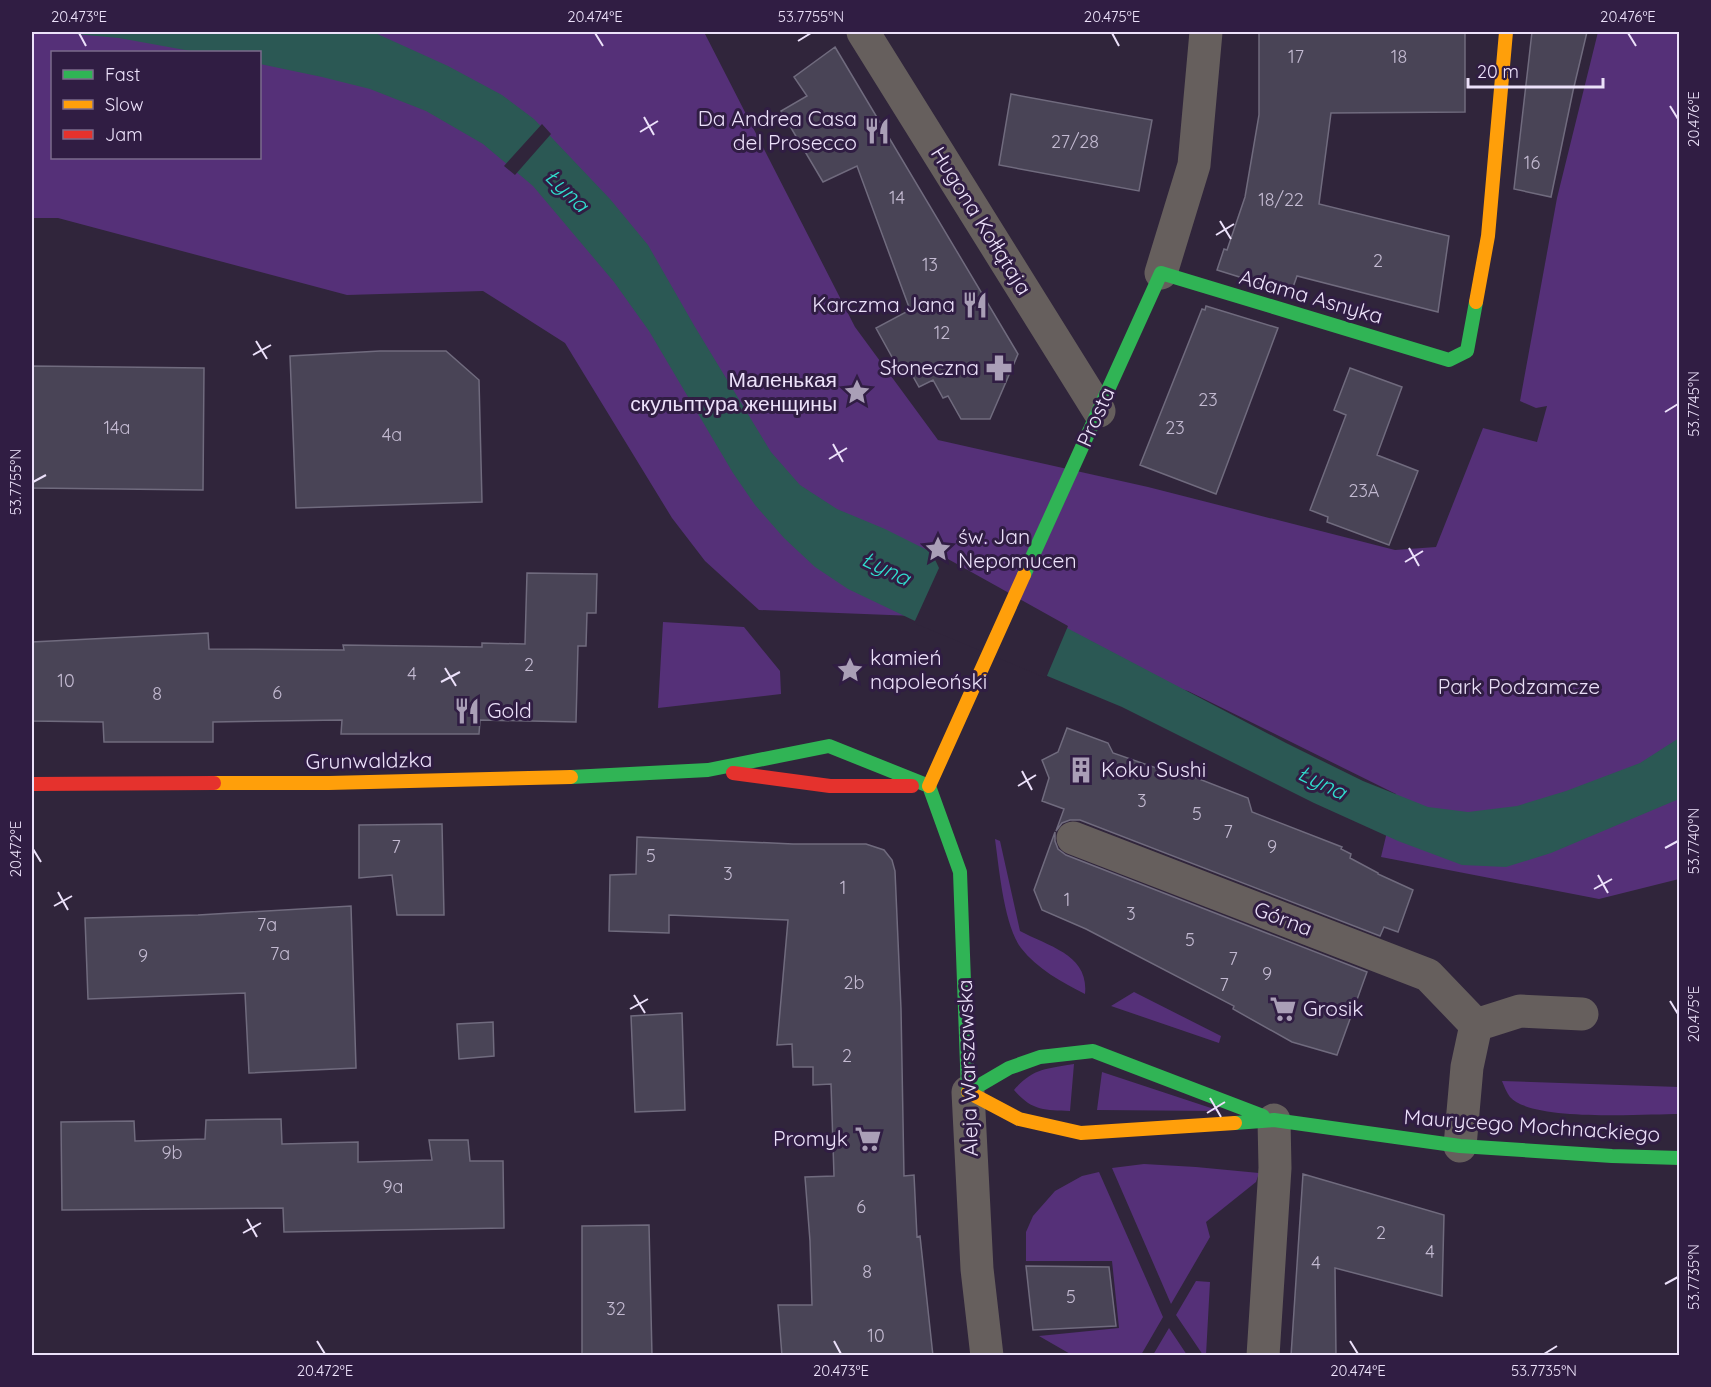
<svg xmlns="http://www.w3.org/2000/svg" width="1711" height="1387" viewBox="0 0 1711 1387" font-family="Quicksand,sans-serif">
	<style>
		.green { fill: #553078; fill-rule: evenodd }
		.water { fill: #2b5854 }
		.pier { fill: #30253b }
		.building { fill: #494456; stroke: #706b7e; stroke-width: 1.5 }
		.lines { fill: none; stroke-linecap: round; stroke-linejoin: round }
		.street { stroke: #665f5d; stroke-width: 33 }
		.fast { stroke: #30b455; stroke-width: 14 }
		.slow { stroke: #ff9f0a; stroke-width: 14 }
		.jam { stroke: #e5322d; stroke-width: 14 }
		.ticks { fill: none; stroke: #ece1fa; stroke-width: 2 }
		.labels { text-anchor: middle; stroke-width: 6; stroke-linejoin: round; paint-order: stroke }
		.number-label { font-size: 18px; fill: #c3bad1 }
		.poi-label { font-size: 21px; fill: #ece1fa; stroke: #301d43; text-anchor: end }
		.street-label { font-size: 21px; fill: #ece1fa; stroke: #301d43 }
		.park-label { font-size: 21px; fill: #e9dff6; stroke: #301d43 }
		.water-label { font-size: 22px; font-style: italic; fill: #31dece; stroke: #301d43 }
		.neatline { fill: none; stroke: #ece1fa; stroke-width: 2 }
		.ticks-label { font-size: 15px; text-anchor: middle; fill: #ece1fa }
	</style>
	<rect width="100%" height="100%" fill="#30253b"/>
	<path class="green" d="M32,32H704L855,327L938,440L1148,487L1395,550L1436,547L1483,428L1537,442L1547,406L1536,408L1520,401L1557,198L1598,32H1679V879L1599,899L1381,857L1396,794L1188,691L915,616L759,610L705,561L672,518L565,343L483,291L347,295L58,218H32ZM52,52H260V158H52Z
		M663,622L744,627L780,671L781,694L658,708Z
		M995,839L1000,841L1020,931C1050,947 1089,955 1085,994C1062,982 1037,969 1021,948C1004,925 999,868 995,839Z
		M1134,992L1221,1036L1219,1043L1111,1006Z
		M1074,1064L1070,1111C1044,1110 1032,1111 1014,1090C1033,1068 1046,1069 1074,1064Z
		M1102,1072L1220,1111L1097,1110Z
		M1502,1081L1679,1087V1114C1645,1114 1532,1122 1510,1097C1507,1093 1504,1086 1502,1081Z
		M1144,1164L1196,1167L1259,1173L1256,1182L1206,1222L1210,1237L1171,1304L1112,1168Z
		M1099,1172L1163,1317L1141,1355H1072L1039,1336L1119,1328L1112,1261H1026V1232L1033,1216L1055,1191L1082,1176Z
		M1196,1281L1210,1282L1206,1355H1203L1176,1315Z
		M1169,1328L1187,1355H1153Z"/>
	<path class="water" d="M53,32H373L448,66L502,95L534,119L610,199L648,245L695,327L771,452L800,485L837,509L885,529L943,558L1067,628L1286,743L1363,781L1428,807L1468,812L1517,806L1566,791L1640,763L1679,738V799L1551,853L1506,867L1462,865L1398,841L1314,803L1122,707L915,621L848,589L815,567L784,538L755,505L733,473L649,331L614,282L533,186L483,144L426,111L370,89L322,77L260,64V52H196L119,38Z"/>
	<path class="pier" d="M542,124L551,134L515,175L504,166Z
		M930,549L1068,626L1046,678L914,623L939,568Z"/>
	<path class="building" d="M1259,32H1465V112L1331,113L1319,204L1449,236L1438,312L1297,276L1291,293L1217,270L1224,249L1227,250L1245,197L1259,115Z
		M1532,32H1587L1573,91L1551,197L1514,189Z
		M835,47L1018,354L990,419H961L948,396L943,398L933,380L919,387L911,373L903,377L876,328L910,310L857,166L823,182L781,111L807,96L794,77Z
		M1011,94L1152,120L1139,191L999,165Z
		M1206,306L1278,328L1216,494L1140,465L1202,309L1205,310Z
		M380,351H446L479,380L482,502L296,508L290,356Z
		M32,366L204,368L203,490L32,488Z
		M1350,368L1402,387L1377,455L1418,471L1389,545L1327,522L1328,517L1310,510L1346,415L1334,410Z
		M527,573L597,574L596,613H587L586,646H578L576,722L480,720L479,734H341L342,720L213,722V742H104L103,722L32,721V642L208,633L209,649L344,650L343,645L482,647V643L525,644Z
		M1067,728L1108,743L1113,753L1188,779L1189,775L1248,798L1252,812L1342,847L1341,849L1351,854L1350,858L1378,873V874L1413,890L1398,932L1384,927L1380,936L1080,820H1070L1062,823L1056,831L1064,809L1042,801L1049,778L1042,760L1058,752Z
		M442,824L444,915H397L392,875L359,878V825Z
		M1055,832V841L1058,849L1066,855L1367,972L1337,1055L1292,1042L1233,1009L1234,1006L1086,929L1042,910L1034,890Z
		M637,837L793,844H866L884,850L892,860L895,871L901,1009L904,1176L914,1175L917,1237L920,1236L933,1356H782L778,1305H812L810,1241L805,1177L834,1176L831,1084L813,1085V1067H793L792,1044L777,1045L788,920L669,915V933L609,931L610,875L636,874Z
		M351,906L356,1068L249,1073L245,993L88,999L85,918L198,915Z
		M682,1013L685,1110L635,1112L631,1016Z
		M493,1022L494,1056L459,1059L457,1024Z
		M281,1119L282,1144L358,1142V1162L432,1160L429,1140H468L470,1161H503L504,1228L284,1232L283,1208L62,1210L61,1122L134,1121L135,1141L205,1139L206,1120Z
		M1303,1174L1444,1215L1442,1296L1335,1268L1336,1356H1291Z
		M649,1225L652,1356H582V1226Z
		M1026,1266L1109,1267L1116,1326L1033,1330Z"/>
	<g class="lines">
		<path class="street" d="M863,32L1099,411
			M1161,273L1194,165L1206,32
			M1073,838L1428,975L1476,1025L1520,1011L1582,1014
			M968,1092L977,1269L987,1356
			M1460,1146L1467,1067L1476,1025
			M1263,1356L1275,1168L1274,1120"/>
		<path class="fast" d="M1024,575L1161,273L1449,360L1467,351L1476,302
			M571,777L708,770L829,746L929,786
			M929,786L960,872L968,1092
			M968,1092L1009,1068L1040,1057L1093,1051L1263,1116
			M1235,1123L1274,1120L1460,1146L1612,1156L1680,1158"/>
		<path class="slow" d="M1476,302L1488,236L1506,32
			M214,783H329L571,777
			M929,786L1024,575
			M968,1092L1019,1119L1081,1133L1235,1123"/>
		<path class="jam" d="M733,773L830,786H912
			M32,784L214,783"/>
	</g>
	<path class="ticks" d="M79,33L86,46M595,33L603,46M1112,33L1119,46M1628,33L1636,46M798,41L811,33M1670,106L1678,119M644,117L654,135M640,132L658,121M1220,221L1231,239M1216,235L1234,224M256,341L267,359M253,355L271,345M1665,412L1678,404M833,444L843,462M829,459L847,448M33,482L46,475M1409,548L1419,566M1405,562L1423,551M445,668L456,686M441,682L460,672M1022,771L1032,790M1018,786L1036,775M1665,848L1678,841M33,849L41,862M1598,875L1608,893M1594,889L1612,879M58,892L68,910M54,906L72,896M634,995L645,1013M1670,1001L1678,1014M630,1009L648,999M1210,1098L1221,1117M1207,1113L1225,1102M247,1219L257,1237M243,1233L261,1223M1665,1284L1678,1277M317,1341L325,1354M834,1341L841,1354M1350,1341L1358,1354M1544,1354L1557,1346"/>
	<defs>
		<g id="restaurant-bare" transform="scale(2.07)"><path d="M-5-6h1v4h1v-4h1v4h1v-4h1v5L-1.5 .5V6h-2V.5L-5-1ZM5-6V6H3V1.5H1.5Q1.5-4 5-6Z" fill="#aa9fb7" stroke="#301d43" stroke-width="2.5" paint-order="stroke"/></g>
		<g id="pharmacy-bare" transform="scale(2.07)"><path d="M-2-6h4v4h4v4h-4v4h-4v-4h-4v-4h4Z" fill="#aa9fb7" stroke="#301d43" stroke-width="2.5" paint-order="stroke"/></g>
		<g id="sight-bare" transform="scale(2.07)"><path d="M0-6L1.8-2.2L6-1.7L2.9 1.2L3.7 5.4L0 3.3L-3.7 5.4L-2.9 1.2L-6-1.7L-1.8-2.2Z" fill="#aa9fb7" stroke="#301d43" stroke-width="2.5" paint-order="stroke"/></g>
		<g id="building-bare" transform="scale(2.07)"><path d="M-4-6H4V6H1V3H-1V6H-4ZM-2.5-4.3h1.7v1.8h-1.7ZM.8-4.3h1.7v1.8H.8ZM-2.5-1h1.7V.8h-1.7ZM.8-1h1.7V.8H.8Z" fill="#aa9fb7" stroke="#301d43" stroke-width="2.5" paint-order="stroke"/></g>
		<g id="supermarket-bare" transform="scale(2.07)"><path d="M-6-5.5h2.5l.6 2H6L4.5 2H-2.5L-4.4-4H-6ZM-1.5 3.2a1.3 1.3 0 1 0 .1 0ZM3 3.2a1.3 1.3 0 1 0 .1 0Z" fill="#aa9fb7" stroke="#301d43" stroke-width="2.5" paint-order="stroke"/></g>
	</defs>
	<g fill-rule="evenodd">
		<use href="#restaurant-bare" x="877" y="131"/>
		<use href="#restaurant-bare" x="975" y="305"/>
		<use href="#pharmacy-bare" x="999" y="368"/>
		<use href="#sight-bare" x="857" y="392"/>
		<use href="#sight-bare" x="938" y="549"/>
		<use href="#sight-bare" x="850" y="670"/>
		<use href="#restaurant-bare" x="467" y="711"/>
		<use href="#building-bare" x="1081" y="770"/>
		<use href="#supermarket-bare" x="1283" y="1009"/>
		<use href="#supermarket-bare" x="868" y="1139"/>
	</g>
	<g class="labels">
		<g class="number-label">
			<text x="1296" y="63">17</text>
			<text x="1399" y="63">18</text>
			<text x="1075" y="148">27/28</text>
			<text x="1532" y="169">16</text>
			<text x="897" y="204">14</text>
			<text x="1281" y="206">18/22</text>
			<text x="1378" y="267">2</text>
			<text x="930" y="271">13</text>
			<text x="942" y="339">12</text>
			<text x="1208" y="406">23</text>
			<text x="117" y="434">14a</text>
			<text x="1175" y="434">23</text>
			<text x="392" y="441">4a</text>
			<text x="1364" y="497">23A</text>
			<text x="529" y="671">2</text>
			<text x="412" y="680">4</text>
			<text x="66" y="687">10</text>
			<text x="277" y="699">6</text>
			<text x="157" y="700">8</text>
			<text x="1142" y="807">3</text>
			<text x="1197" y="820">5</text>
			<text x="1228" y="838">7</text>
			<text x="396" y="853">7</text>
			<text x="1272" y="853">9</text>
			<text x="651" y="862">5</text>
			<text x="728" y="880">3</text>
			<text x="843" y="894">1</text>
			<text x="1067" y="906">1</text>
			<text x="1131" y="920">3</text>
			<text x="267" y="931">7a</text>
			<text x="1190" y="946">5</text>
			<text x="280" y="960">7a</text>
			<text x="143" y="962">9</text>
			<text x="1233" y="965">7</text>
			<text x="1267" y="980">9</text>
			<text x="854" y="989">2b</text>
			<text x="1224" y="991">7</text>
			<text x="847" y="1062">2</text>
			<text x="172" y="1159">9b</text>
			<text x="393" y="1193">9a</text>
			<text x="861" y="1213">6</text>
			<text x="1381" y="1239">2</text>
			<text x="1430" y="1258">4</text>
			<text x="1316" y="1269">4</text>
			<text x="867" y="1278">8</text>
			<text x="1071" y="1303">5</text>
			<text x="616" y="1315">32</text>
			<text x="876" y="1342">10</text>
		</g>
		<g class="poi-label">
			<text x="857" y="126">Da Andrea Casa<tspan x="857" dy="24">del Prosecco</tspan></text>
			<text x="955" y="312">Karczma Jana</text>
			<text x="979" y="375">Słoneczna</text>
			<text x="837" y="387">Маленькая<tspan x="837" dy="24">скульптура женщины</tspan></text>
			<text x="958" y="544" text-anchor="start">św. Jan<tspan x="958" dy="24">Nepomucen</tspan></text>
			<text x="870" y="665" text-anchor="start">kamień<tspan x="870" dy="24">napoleoński</tspan></text>
			<text x="487" y="718" text-anchor="start">Gold</text>
			<text x="1101" y="777" text-anchor="start">Koku Sushi</text>
			<text x="1303" y="1016" text-anchor="start">Grosik</text>
			<text x="848" y="1146">Promyk</text>
		</g>
		<g class="street-label">
			<text transform="translate(981 221) rotate(58)" y="7">Hugona Kołłątaja</text>
			<text transform="translate(1311 297) rotate(16)" y="7">Adama Asnyka</text>
			<text transform="translate(1096 417) rotate(-66)" y="7">Prosta</text>
			<text transform="translate(369 761) rotate(-1)" y="7">Grunwaldzka</text>
			<text transform="translate(1283 919) rotate(21)" y="7">Górna</text>
			<text transform="translate(968 1068) rotate(-92)" y="7">Aleja Warszawska</text>
			<text transform="translate(1532 1126) rotate(4)" y="7">Maurycego Mochnackiego</text>
		</g>
		<g class="park-label">
			<text x="1519" y="694">Park Podzamcze</text>
		</g>
		<g class="water-label">
			<text transform="translate(567 190) rotate(44)" y="8">Łyna</text>
			<text transform="translate(886 568) rotate(26)" y="8">Łyna</text>
			<text transform="translate(1322 782) rotate(26)" y="8">Łyna</text>
		</g>
	</g>
	<rect width="1711" height="1387" fill="none" stroke="#301d43" stroke-width="66"/>
	<rect x="51" y="51" width="210" height="108" fill="#301d43" stroke="#7b6b8c" stroke-width="1.5"/>
	<rect x="63" y="70" width="30" height="9" fill="#30b455" stroke="#7b6b8c" stroke-width="1.5"/>
	<text x="105" y="81" font-size="18" fill="#ece1fa">Fast</text>
	<rect x="63" y="100" width="30" height="9" fill="#ff9f0a" stroke="#7b6b8c" stroke-width="1.5"/>
	<text x="105" y="111" font-size="18" fill="#ece1fa">Slow</text>
	<rect x="63" y="130" width="30" height="9" fill="#e5322d" stroke="#7b6b8c" stroke-width="1.5"/>
	<text x="105" y="141" font-size="18" fill="#ece1fa">Jam</text>
	<path d="M1468 78v9h135v-9" fill="none" stroke="#ece1fa" stroke-width="3"/>
	<text x="1477" y="78" font-size="18" fill="#ece1fa" stroke="#301d43" stroke-width="4.5" paint-order="stroke">20 m</text>
	<rect x="33" y="33" width="1645" height="1321" class="neatline"/>
	<g class="ticks-label">
		<text x="79" y="22">20.473°E</text>
		<text x="595" y="22">20.474°E</text>
		<text x="811" y="22">53.7755°N</text>
		<text x="1112" y="22">20.475°E</text>
		<text x="1628" y="22">20.476°E</text>
		<text transform="translate(1694 119) rotate(-90)" y="5">20.476°E</text>
		<text transform="translate(1694 404) rotate(-90)" y="5">53.7745°N</text>
		<text transform="translate(16 482) rotate(-90)" y="5">53.7755°N</text>
		<text transform="translate(1694 841) rotate(-90)" y="5">53.7740°N</text>
		<text transform="translate(16 849) rotate(-90)" y="5">20.472°E</text>
		<text transform="translate(1694 1014) rotate(-90)" y="5">20.475°E</text>
		<text transform="translate(1694 1277) rotate(-90)" y="5">53.7735°N</text>
		<text x="325" y="1376">20.472°E</text>
		<text x="841" y="1376">20.473°E</text>
		<text x="1358" y="1376">20.474°E</text>
		<text x="1544" y="1376">53.7735°N</text>
	</g>
</svg>
